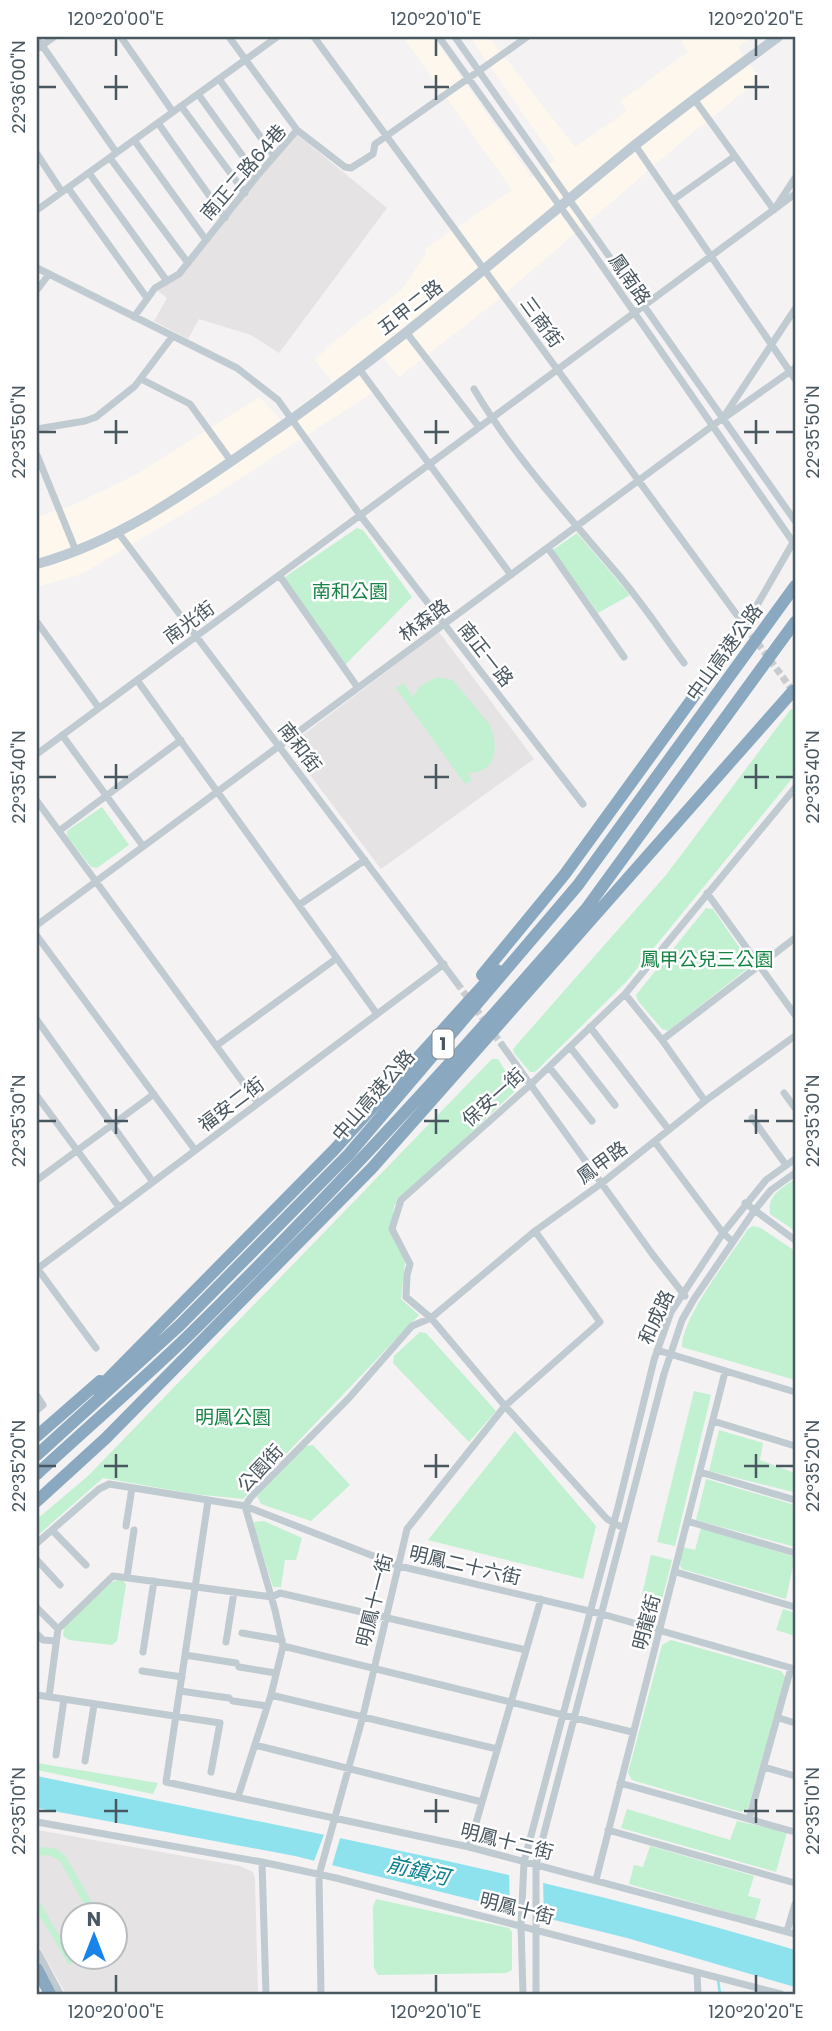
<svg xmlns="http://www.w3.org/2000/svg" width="832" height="2031" viewBox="0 0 832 2031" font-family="Poppins,'Noto Sans TC',sans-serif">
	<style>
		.commercial { fill: #fdf7ed }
		.education { fill: #e5e3e4; fill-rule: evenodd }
		.green { fill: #c1f1d0 }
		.water { fill: #8ee2ee }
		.pier { fill: #f4f2f2 }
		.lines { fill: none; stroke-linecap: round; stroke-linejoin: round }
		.stream { stroke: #8ee2ee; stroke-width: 2.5 }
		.minor-tunnel { stroke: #c9cbce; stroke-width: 7; stroke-dasharray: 7 3.5; stroke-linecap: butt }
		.minor { stroke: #c0cad1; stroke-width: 7 }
		.tertiary { stroke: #c0cad1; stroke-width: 9 }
		.secondary { stroke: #becad3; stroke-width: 10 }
		.motorway { stroke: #8aa9c0; stroke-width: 12 }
		.ticks { fill: none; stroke: #495760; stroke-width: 2.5 }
		.labels { text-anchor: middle; stroke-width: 5; stroke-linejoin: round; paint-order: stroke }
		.shield { fill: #fff; stroke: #808990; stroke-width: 2 }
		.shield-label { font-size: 18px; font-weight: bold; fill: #495760 }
		.street-label { font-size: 19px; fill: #495760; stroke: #fff }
		.park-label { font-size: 19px; fill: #178445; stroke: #fff }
		.water-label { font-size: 21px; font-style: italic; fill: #0c8091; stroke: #fff }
		.neatline { fill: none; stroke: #495760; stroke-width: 2.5 }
		.ticks-label { font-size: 18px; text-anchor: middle; fill: #495760 }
	</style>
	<rect width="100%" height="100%" fill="#f4f2f2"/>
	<path class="commercial" d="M403,37H433L531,177L555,160L470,37H489L575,147L627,111L620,101L688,52L679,37H752L738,47L760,79L686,138L494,303L399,377L378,351L353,368L372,393L218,493L82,574L37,587V517L73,505L137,474L259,397L281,420L332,382L315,360L332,343L401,290L425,256L426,248L512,190Z"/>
	<path class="education" d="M293,131L387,208L279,353L251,335L199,319L188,339L154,321L167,298L155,289L175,275Z
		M439,632L534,759L381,869L288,746Z
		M37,1830L240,1866L253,1872L255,1879L258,1994H66L37,1943ZM74,1916H116V1958H74Z"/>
	<path class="green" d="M357,528L363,530L412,597L345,665L285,581V577Z
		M577,533L630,595L598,613L553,550Z
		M437,677L453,680L490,725C499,747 497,773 468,773L472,780L465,784L396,688L404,683L413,697L420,686Z
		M791,709L795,710V775L626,982L535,1072H530L514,1053L513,1049L666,875Z
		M102,807L129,845L97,868L91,867L67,836V831Z
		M706,908L713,909L750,963L747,969L668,1031L662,1029L638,1001L636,995Z
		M492,1059H498L514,1085V1092L394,1206L391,1230L405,1262L401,1299L419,1315L243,1499L194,1494L103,1478L37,1536V1519L88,1476Z
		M795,1179V1231L770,1214C767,1195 781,1189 795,1179Z
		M753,1226L761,1228L795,1251V1380L682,1347C682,1317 730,1257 748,1229Z
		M420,1332L426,1333L496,1411L469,1442L393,1363L394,1356Z
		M694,1391L711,1395L675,1546L657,1542Z
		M719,1430L763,1443L760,1460L795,1473L793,1492L709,1471Z
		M515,1431L596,1526L583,1579L428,1540Z
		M313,1445L350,1485L311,1521L261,1504L257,1496L306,1446Z
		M706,1479L795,1505V1547L696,1520Z
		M264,1521L302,1538L296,1560H285L281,1587H273L255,1529L254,1522Z
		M701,1528L795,1557L786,1599L682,1569L680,1565L682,1547L695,1550Z
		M651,1555L672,1560L662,1600L642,1595Z
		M117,1580L124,1581L126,1585L117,1641L112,1645L69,1640L63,1636L64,1627L111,1583Z
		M783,1609L795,1613V1636L776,1630Z
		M671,1640L781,1671L786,1678L748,1808L741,1812L632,1780L628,1773L662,1645Z
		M37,1763L158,1783L153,1794L37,1770Z
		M627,1809L730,1840L737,1821L787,1832L776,1872L621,1828Z
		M650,1846L754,1876L748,1896L761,1899L755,1920L629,1884L634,1865L643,1867Z
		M37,1847L54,1848L65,1855L99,1915H90L60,1861L49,1855L37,1856Z
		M37,1897L58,1934L73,1939V1946H66L75,1962L69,1965L37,1911Z
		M376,1899L509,1928L512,1932V1970L506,1973L378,1975L374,1968L373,1907Z"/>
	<path class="water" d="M37,1776C291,1829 547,1875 795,1950V1987L627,1938L295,1856L37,1808Z"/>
	<path class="pier" d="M325,1832L341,1835L331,1869L313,1864Z
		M509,1871L543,1879L544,1921L510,1912Z"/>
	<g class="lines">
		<path class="stream" d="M718,1980L720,1994"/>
		<path class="minor-tunnel" d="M745,626L793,691
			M457,983L502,1045"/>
		<path class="minor" d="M121,37L173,112
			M229,37L297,130
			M314,37L745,626L795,539
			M439,37L589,247L793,542
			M455,37L795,521
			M37,38L116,152
			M37,49L54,37
			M219,79L274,156
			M198,94L257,176
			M694,99L774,210L795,178
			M181,106L245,193
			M158,123L225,218
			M134,140L206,240
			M635,145L795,379
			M37,154L62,192
			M110,158L188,263
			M89,173L167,281
			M68,188L147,298
			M673,200L735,156
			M37,210L277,37
			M37,268L237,368L278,400L360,515L583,804
			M37,290L49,274
			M134,317L155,288L179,274L257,176L297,130L345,167L351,168L373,154L375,144L527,37
			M406,332L479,427
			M360,370L511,575
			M141,379L190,404L231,461
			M474,389C513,455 566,513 616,572C641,601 662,633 684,663
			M727,416L795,368
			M37,429L85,421L96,417L135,386L172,337
			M37,455L76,551
			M117,531L457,983
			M548,548L624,657
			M279,575L358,688
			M37,622L99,708
			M137,680L377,1014
			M62,735L143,846
			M37,754L795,194
			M37,801L258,1103
			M59,831L181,740
			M707,893L795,1015
			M299,905L365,860
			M37,925L723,418L795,309
			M37,936L195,1150
			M625,994L662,1040L705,1101
			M37,1020L153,1182
			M590,1027L669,1130
			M662,1040L795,938
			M502,1045L653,1255L685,1296
			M216,1046L337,958
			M570,1047L615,1105
			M549,1067L592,1121
			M784,1093L795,1108
			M37,1096L119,1207
			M752,1118L786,1165
			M655,1142L723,1233L732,1241
			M37,1180L154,1094
			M745,1203L795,1240
			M37,1268L96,1348
			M37,1269L444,964
			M657,1350L795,1392
			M37,1396L43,1405L37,1410
			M713,1421L795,1446
			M700,1472L795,1500
			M208,1501L166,1782L469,1847L795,1934
			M245,1506L399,1566L602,1614L795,1669
			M687,1521L795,1553
			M126,1526L132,1488
			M623,1528L607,1519L505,1406L431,1318L406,1297L407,1275L410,1264L392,1229L401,1200L530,1085L625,994L795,788
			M52,1530L86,1565
			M37,1543L99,1489L109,1484L245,1506L251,1497L349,1398L412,1326L431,1318L535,1231L602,1183L705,1101L795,1036
			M37,1560L60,1585
			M676,1572L795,1607
			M127,1577L134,1530
			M37,1608L58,1629
			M242,1633L282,1640
			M37,1634L43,1640L56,1641
			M226,1642L234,1592
			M283,1646L632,1732
			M143,1652L154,1581
			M185,1655L236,1663
			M239,1667L276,1673
			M142,1671L182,1677
			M180,1691L229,1698
			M37,1695L220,1723L211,1772
			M271,1695L497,1749
			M49,1697L58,1629L113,1576L272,1597L280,1593L526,1650
			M233,1701L267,1706
			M779,1718L795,1723
			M255,1745L482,1802
			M56,1755L64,1699
			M85,1761L94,1705
			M764,1767L795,1776
			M620,1783L795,1832
			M238,1797L271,1695L283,1646L275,1610L245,1506
			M749,1819L791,1668
			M37,1822L262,1862L336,1878L781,1994
			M608,1830L795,1883
			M469,1847L541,1599
			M262,1862L266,1994
			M596,1880L725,1372
			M787,1931L795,1904
			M697,1973L698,1994
			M321,1994L319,1875L363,1716L407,1529L505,1406L600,1322L535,1231
			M523,1994L521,1926L524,1862L618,1507L654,1360L671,1312L723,1233L766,1180L795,1159
			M536,1994V1864L664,1374L682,1320L694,1299L754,1211L771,1190L795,1173"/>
		<path class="tertiary" d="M37,1953L59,1994"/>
		<path class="secondary" d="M37,564C120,541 193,488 262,440C393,349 512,245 635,145C682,108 730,72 778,37"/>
		<path class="motorway" d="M482,975L565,874L745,626
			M97,1390L334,1150L497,970
			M37,1436L100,1381
			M37,1455L180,1325L349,1154L578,885L795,586
			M37,1474C87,1428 140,1382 189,1335C328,1199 459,1056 586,909L795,622
			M37,1501L106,1438L372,1168L793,691
			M37,1969L50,1994"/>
	</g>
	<path class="ticks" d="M116,38V56M436,38V56M756,38V56M116,75V100M436,75V100M756,75V100M38,87H56M104,87H128M424,87H449M744,87H769M116,420V444M436,420V444M756,420V444M38,432H56M104,432H128M424,432H449M744,432H769M776,432H794M116,764V789M436,764V789M756,764V789M38,777H56M104,777H128M424,777H449M744,777H769M776,777H794M116,1109V1134M436,1109V1134M756,1109V1134M38,1121H56M104,1121H128M424,1121H449M744,1121H769M776,1121H794M116,1454V1478M436,1454V1478M756,1454V1478M38,1466H56M104,1466H128M424,1466H449M744,1466H769M776,1466H794M116,1799V1823M436,1799V1823M756,1799V1823M38,1811H56M104,1811H128M424,1811H449M744,1811H769M776,1811H794M116,1975V1993M436,1975V1993M756,1975V1993"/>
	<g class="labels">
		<rect class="shield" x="432.5" y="1029.5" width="21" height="29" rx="5"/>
		<g class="shield-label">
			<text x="443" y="1050">1</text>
		</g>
		<g class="street-label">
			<text transform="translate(243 172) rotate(-49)" y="7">南正二路64巷</text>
			<text transform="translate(630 279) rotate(55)" y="7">鳳南路</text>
			<text transform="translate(410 307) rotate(-38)" y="7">五甲二路</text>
			<text transform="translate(542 322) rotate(54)" y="7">三商街</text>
			<text transform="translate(424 620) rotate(-36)" y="7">林森路</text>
			<text transform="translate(189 622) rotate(-36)" y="7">南光街</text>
			<text transform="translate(724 652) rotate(-54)" y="7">中山高速公路</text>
			<text transform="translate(486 654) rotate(52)" y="7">南正一路</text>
			<text transform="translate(300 747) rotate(53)" y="7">南和街</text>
			<text transform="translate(373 1095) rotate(-49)" y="7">中山高速公路</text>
			<text transform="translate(493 1097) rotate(-42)" y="7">保安一街</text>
			<text transform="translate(231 1104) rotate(-37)" y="7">福安二街</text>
			<text transform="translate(602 1162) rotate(-36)" y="7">鳳甲路</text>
			<text transform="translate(656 1317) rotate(-65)" y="7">和成路</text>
			<text transform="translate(260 1468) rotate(-47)" y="7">公園街</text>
			<text transform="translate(465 1565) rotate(13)" y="7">明鳳二十六街</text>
			<text transform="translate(374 1600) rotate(-76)" y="7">明鳳十一街</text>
			<text transform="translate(646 1622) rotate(-75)" y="7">明龍街</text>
			<text transform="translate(507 1841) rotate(14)" y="7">明鳳十二街</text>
			<text transform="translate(517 1908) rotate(14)" y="7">明鳳十街</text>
		</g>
		<g class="park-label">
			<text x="350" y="598">南和公園</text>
			<text x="707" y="966">鳳甲公兒三公園</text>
			<text x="233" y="1424">明鳳公園</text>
		</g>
		<g class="water-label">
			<text transform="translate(418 1871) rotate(13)" y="7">前鎮河</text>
		</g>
	</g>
	<rect width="832" height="2031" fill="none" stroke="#ffffff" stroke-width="77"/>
	<g transform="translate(94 1936)"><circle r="33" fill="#ffffff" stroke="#b6bcbf" stroke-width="2"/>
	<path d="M0-5L12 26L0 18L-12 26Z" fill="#1883e8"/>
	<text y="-10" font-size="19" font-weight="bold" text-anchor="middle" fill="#495760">N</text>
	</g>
	<rect x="38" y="38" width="756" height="1955" class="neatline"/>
	<g class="ticks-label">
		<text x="116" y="25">120°20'00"E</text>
		<text x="436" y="25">120°20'10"E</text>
		<text x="756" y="25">120°20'20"E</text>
		<text transform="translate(19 87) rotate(-90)" y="6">22°36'00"N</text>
		<text transform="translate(19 432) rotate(-90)" y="6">22°35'50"N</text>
		<text transform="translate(813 432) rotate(-90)" y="6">22°35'50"N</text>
		<text transform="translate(19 777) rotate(-90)" y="6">22°35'40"N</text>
		<text transform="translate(813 777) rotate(-90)" y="6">22°35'40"N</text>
		<text transform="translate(19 1121) rotate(-90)" y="6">22°35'30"N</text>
		<text transform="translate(813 1121) rotate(-90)" y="6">22°35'30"N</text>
		<text transform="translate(19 1466) rotate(-90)" y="6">22°35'20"N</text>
		<text transform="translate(813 1466) rotate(-90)" y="6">22°35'20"N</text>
		<text transform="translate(19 1811) rotate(-90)" y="6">22°35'10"N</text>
		<text transform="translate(813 1811) rotate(-90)" y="6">22°35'10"N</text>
		<text x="116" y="2018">120°20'00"E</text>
		<text x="436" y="2018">120°20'10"E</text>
		<text x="756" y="2018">120°20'20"E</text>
	</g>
</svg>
